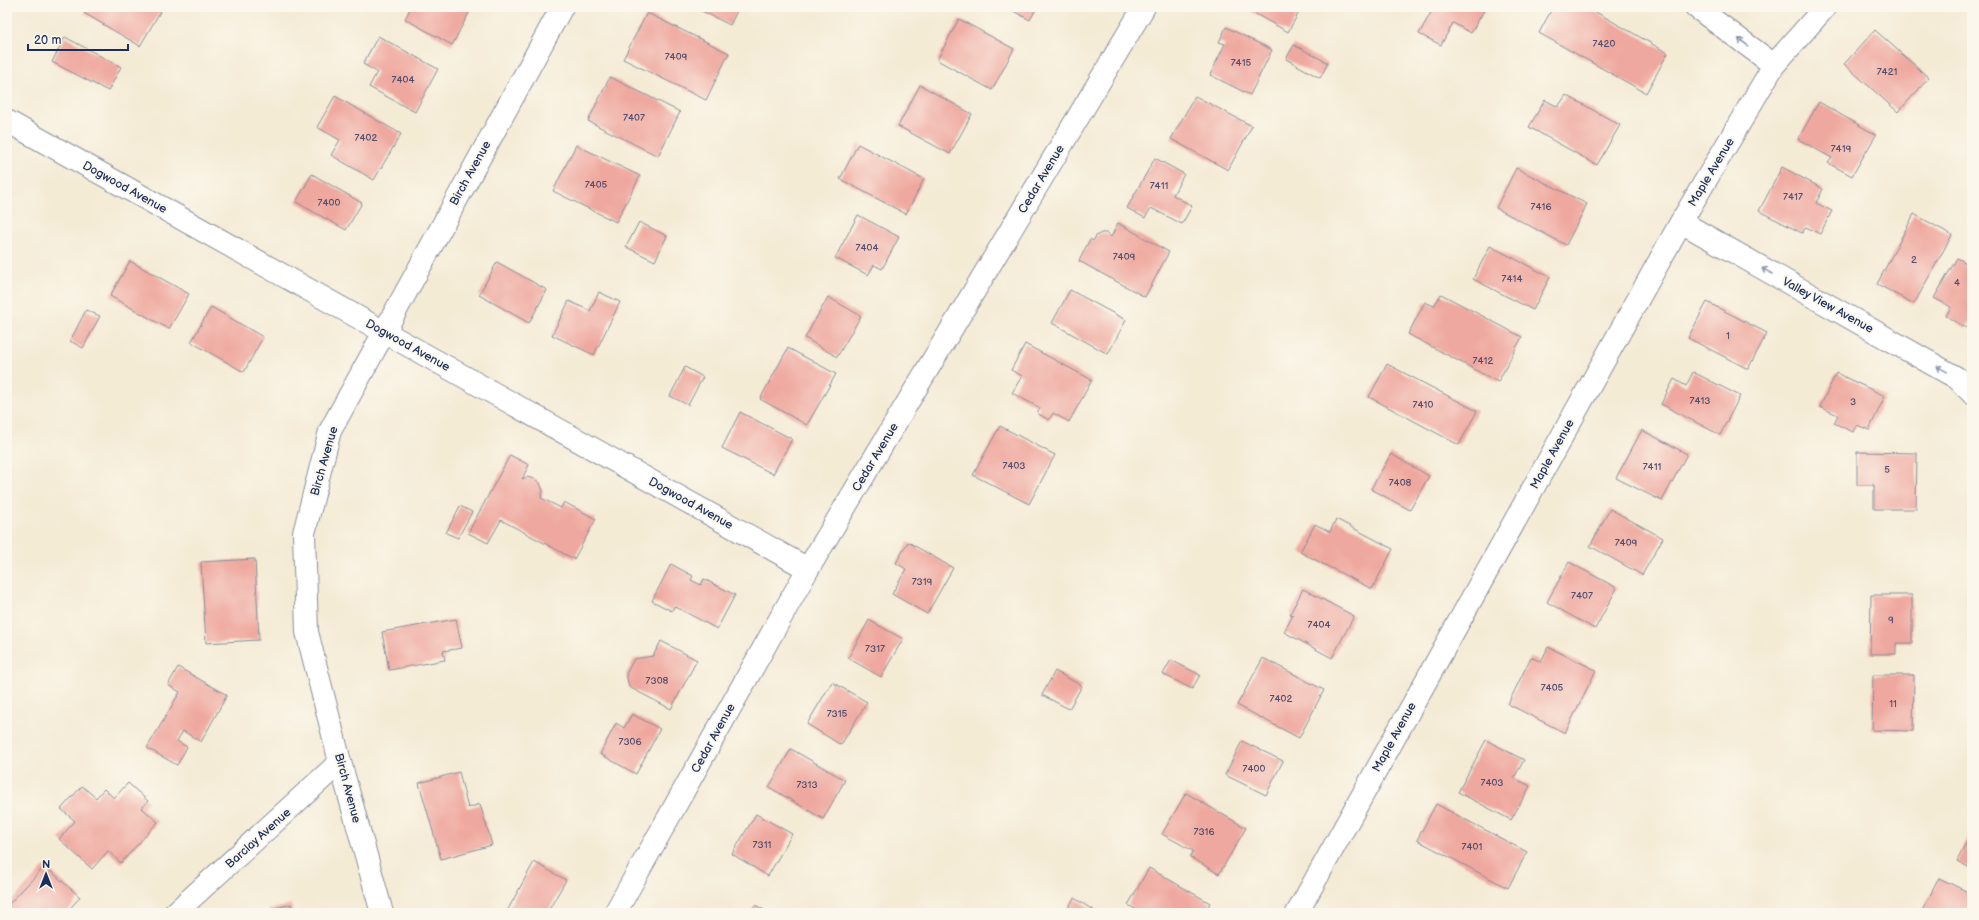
<svg xmlns="http://www.w3.org/2000/svg" width="1979" height="920" viewBox="0 0 1979 920" font-family="'Balsamiq Sans',sans-serif">
	<style>
		.building { fill: #efa89f }
		.lines { fill: none; stroke-linecap: round; stroke-linejoin: round }
		.minor-casing { stroke: #888d9a; stroke-width: 24 }
		.minor { stroke: #fff; stroke-width: 22 }
		.oneway { stroke: #8d97ae }
		.labels { text-anchor: middle; stroke-width: 4; stroke-linejoin: round; paint-order: stroke }
		.number-label { font-size: 10px; fill: #504d6e }
		.street-label { font-size: 12px; fill: #1b2f5e; stroke: #fbf7ec }
	</style>
	<rect width="100%" height="100%" fill="#fbf7ec"/>
	<filter id="ink" filterUnits="userSpaceOnUse"><feTurbulence type="fractalNoise" baseFrequency=".025" numOctaves="2"/><feDisplacementMap in="SourceGraphic" scale="8" xChannelSelector="R" yChannelSelector="G"/><feConvolveMatrix kernelMatrix="1 2 1 2 8 2 1 2 1" color-interpolation-filters="sRGB"/></filter>
	<filter id="wash" filterUnits="userSpaceOnUse"><feTurbulence type="fractalNoise" baseFrequency=".012" numOctaves="4" result="noise"/><feDisplacementMap in="SourceGraphic" scale="16" xChannelSelector="R" yChannelSelector="G"/><feGaussianBlur stdDeviation="0.9" result="paint"/><feColorMatrix in="noise" values="0 0 0 0 0 0 0 0 0 0 0 0 0 0 0 0 0 1.4 0 .05"/><feComposite in="paint" operator="in"/></filter>
	<g filter="url(#wash)">
		<rect width="100%" height="100%" fill="#f4ebd5"/>
		<g id="blocks">
			<path class="building" d="M88,7H163L140,46L84,13Z
				M411,7H472L452,45L405,19Z
				M694,7H739L730,25Z
				M1006,7H1037L1030,20Z
				M1243,7H1302L1288,32Z
				M1434,7H1486L1471,33L1453,23L1441,45L1419,34Z
				M1553,7H1587L1668,53L1646,93L1539,33Z
				M647,13L729,53L706,100L623,59Z
				M959,19L1014,49L992,90L937,60Z
				M1226,27L1272,50L1250,95L1210,75L1225,44L1219,42Z
				M1875,30L1929,78L1898,112L1844,64Z
				M378,36L438,69L415,112L369,87L377,72L363,64Z
				M65,37L121,67L108,91L52,62Z
				M1294,45L1328,63L1320,78L1286,59Z
				M610,77L680,112L658,156L588,121Z
				M920,85L972,114L950,154L898,126Z
				M1566,95L1620,125L1597,165L1529,127L1545,100L1558,107Z
				M335,96L401,134L374,180L331,155L340,140L317,127Z
				M1195,96L1252,126L1228,170L1171,139Z
				M1819,102L1876,135L1852,176L1828,163L1832,158L1798,139Z
				M858,144L924,179L906,214L840,179Z
				M576,145L640,176L616,222L553,191Z
				M1155,158L1184,174L1173,195L1192,206L1182,224L1151,208L1145,218L1127,208Z
				M1782,167L1823,189L1816,203L1832,211L1820,234L1806,227L1802,233L1759,211Z
				M1516,168L1587,204L1566,245L1496,208Z
				M312,174L362,203L346,230L296,202Z
				M1914,214L1952,235L1914,304L1877,284Z
				M858,215L899,237L882,269L874,265L868,275L835,258Z
				M639,222L667,236L655,261L626,247Z
				M1118,223L1169,252L1145,297L1079,261L1090,239L1093,241L1096,236L1101,233H1107L1111,237Z
				M1490,246L1550,277L1533,310L1473,279Z
				M1957,258L1972,266V319L1966,328L1946,316L1951,307L1934,298Z
				M130,261L189,294L169,329L110,296Z
				M497,262L547,290L529,323L479,295Z
				M1070,290L1126,320L1108,354L1052,323Z
				M599,292L620,302L594,355L552,335L569,301L590,311Z
				M1441,294L1522,337L1498,382L1408,334L1425,302L1434,306Z
				M828,297L861,316L837,357L805,338Z
				M1707,302L1767,333L1748,369L1688,338Z
				M211,307L263,337L244,372L191,342Z
				M86,310L100,316L83,348L70,341Z
				M1025,344L1092,380L1069,422L1053,413L1049,420L1037,413L1040,408L1012,393L1022,376L1011,370Z
				M788,348L836,374L807,425L760,399Z
				M1387,364L1477,411L1459,445L1369,397Z
				M685,367L703,377L688,405L670,396Z
				M1693,372L1740,396L1720,435L1661,404L1674,379L1686,386Z
				M1836,373L1885,396L1869,430L1857,425L1853,432L1834,423L1838,415L1820,407Z
				M740,412L792,439L773,474L722,448Z
				M1000,426L1055,455L1029,504L973,475Z
				M1642,430L1687,454L1662,501L1616,478Z
				M1857,452L1917,453L1916,509H1874V485H1857Z
				M1391,454L1429,476L1410,510L1371,489Z
				M510,455L529,465L522,479L527,477L535,479L540,483L543,491L541,498L561,508L564,502L596,519L574,559L501,520L488,543L468,533Z
				M460,506L472,512L458,538L446,533Z
				M1610,509L1663,538L1642,575L1590,546Z
				M1336,519L1393,549L1372,589L1300,552L1315,524L1330,532Z
				M908,542L953,568L927,614L892,594L906,569L896,563Z
				M255,559L259,640L206,643L201,562Z
				M1569,562L1617,588L1595,629L1547,602Z
				M671,564L693,576L691,580L701,585L704,579L735,595L717,629L674,606L672,611L652,601Z
				M1303,589L1354,616L1332,658L1284,632L1293,615L1290,614Z
				M1871,595H1912V643H1896V654H1870Z
				M456,619L462,648L443,651L445,660L389,670L382,632Z
				M869,620L903,639L881,677L848,658Z
				M661,641L697,660L671,709L629,687L626,674L634,659L653,656Z
				M1548,647L1596,670L1565,733L1508,704L1531,657L1541,662Z
				M1263,658L1324,690L1299,738L1237,705Z
				M1171,660L1200,675L1192,689L1163,674Z
				M178,667L227,695L201,742L183,731L177,741L187,747L177,765L147,748L180,692L168,685Z
				M1055,671L1082,686L1069,709L1042,695Z
				M1873,675H1914L1913,731L1872,730Z
				M832,682L867,702L841,745L807,724Z
				M632,714L660,729L636,774L600,754L616,723L624,728Z
				M1486,740L1524,760L1514,778L1530,786L1511,820L1458,792Z
				M1242,741L1283,761L1266,795L1225,775Z
				M791,749L845,780L823,819L769,787Z
				M459,772L468,808L480,804L492,845L441,859L419,783Z
				M128,783L148,801L142,808L158,822L121,863L108,851L92,869L59,839L75,821L61,809L82,786L96,798L104,789L114,798Z
				M1186,793L1246,828L1219,874L1190,857L1193,851L1162,834Z
				M1436,804L1527,852L1508,888L1417,840Z
				M756,814L792,834L768,876L732,854Z
				M1972,831V869L1957,861Z
				M534,862L566,880L547,913H506Z
				M45,866L80,897L66,913H7V906Z
				M1149,868L1210,903L1205,913H1143L1128,905Z
				M1939,878L1972,894V913H1921Z
				M1074,898L1098,913H1065Z
				M291,904L293,913H270L269,910Z
				M755,905L770,913H751Z"/>
		</g>
	</g>
	<g filter="url(#ink)">
		<use href="#blocks" fill-opacity="0" stroke="#888d9a" stroke-width="1"/>
		<g class="lines">
			<g class="minor-casing">
				<path id="minor" d="M1696,7L1774,65
					M7,121L808,569
					M1681,222L1957,378L1972,393
					M175,913L340,762
					M382,913L340,762L307,632L304,533L330,431L562,7
					M615,913L808,569L1144,7
					M1297,913L1681,222L1774,65L1825,7"/>
			</g>
			<use href="#minor" class="minor"/>
		</g>
		<defs><path id="oneway-shaft" d="M-6 0H5M1.5-3L5.5 0L1.5 3" fill="none" stroke-width="1.6" stroke-linecap="round" stroke-linejoin="round"/></defs>
		<g class="oneway">
			<use href="#oneway-shaft" transform="translate(1743 42) rotate(-143)"/>
			<use href="#oneway-shaft" transform="translate(1767 271) rotate(-151)"/>
			<use href="#oneway-shaft" transform="translate(1942 369) rotate(-151)"/>
		</g>
	</g>
	<g class="labels">
		<g class="number-label">
			<text x="1604" y="47">7420</text>
			<text x="676" y="60">7409</text>
			<text x="1241" y="66">7415</text>
			<text x="1887" y="75">7421</text>
			<text x="403" y="83">7404</text>
			<text x="634" y="121">7407</text>
			<text x="366" y="141">7402</text>
			<text x="1841" y="152">7419</text>
			<text x="596" y="188">7405</text>
			<text x="1159" y="189">7411</text>
			<text x="1793" y="200">7417</text>
			<text x="329" y="206">7400</text>
			<text x="1541" y="210">7416</text>
			<text x="867" y="251">7404</text>
			<text x="1124" y="260">7409</text>
			<text x="1914" y="263">2</text>
			<text x="1512" y="282">7414</text>
			<text x="1957" y="286">4</text>
			<text x="1728" y="339">1</text>
			<text x="1483" y="364">7412</text>
			<text x="1700" y="404">7413</text>
			<text x="1853" y="405">3</text>
			<text x="1423" y="408">7410</text>
			<text x="1014" y="469">7403</text>
			<text x="1652" y="470">7411</text>
			<text x="1887" y="473">5</text>
			<text x="1400" y="486">7408</text>
			<text x="1626" y="546">7409</text>
			<text x="922" y="585">7319</text>
			<text x="1582" y="599">7407</text>
			<text x="1891" y="623">9</text>
			<text x="1319" y="628">7404</text>
			<text x="875" y="652">7317</text>
			<text x="657" y="684">7308</text>
			<text x="1552" y="691">7405</text>
			<text x="1281" y="702">7402</text>
			<text x="1893" y="707">11</text>
			<text x="837" y="717">7315</text>
			<text x="630" y="745">7306</text>
			<text x="1254" y="772">7400</text>
			<text x="1492" y="786">7403</text>
			<text x="807" y="788">7313</text>
			<text x="1204" y="835">7316</text>
			<text x="762" y="848">7311</text>
			<text x="1472" y="850">7401</text>
		</g>
		<g class="street-label">
			<text transform="translate(1711 172) rotate(-59)" y="4">Maple Avenue</text>
			<text transform="translate(470 173) rotate(-61)" y="4">Birch Avenue</text>
			<text transform="translate(1041 179) rotate(-59)" y="4">Cedar Avenue</text>
			<text transform="translate(125 187) rotate(29)" y="4">Dogwood Avenue</text>
			<text transform="translate(1828 305) rotate(29)" y="4">Valley View Avenue</text>
			<text transform="translate(408 345) rotate(29)" y="4">Dogwood Avenue</text>
			<text transform="translate(1552 454) rotate(-61)" y="4">Maple Avenue</text>
			<text transform="translate(875 457) rotate(-59)" y="4">Cedar Avenue</text>
			<text transform="translate(324 461) rotate(-74)" y="4">Birch Avenue</text>
			<text transform="translate(691 503) rotate(29)" y="4">Dogwood Avenue</text>
			<text transform="translate(1394 737) rotate(-61)" y="4">Maple Avenue</text>
			<text transform="translate(713 738) rotate(-61)" y="4">Cedar Avenue</text>
			<text transform="translate(348 788) rotate(75)" y="4">Birch Avenue</text>
			<text transform="translate(258 838) rotate(-42)" y="4">Barclay Avenue</text>
		</g>
	</g>
	<rect width="1979" height="920" fill="none" stroke="#fbf7ec" stroke-width="24"/>
	<g transform="translate(46 874)" stroke="#fbf7ec" stroke-width="3" paint-order="stroke">
	<path d="M0-3L7 15L0 10L-7 15Z" fill="#1b2f5e"/>
	<text y="-6" font-size="11" font-weight="bold" text-anchor="middle" fill="#1b2f5e">N</text>
	</g>
	<path d="M28 44v6h100v-6" fill="none" stroke="#1b2f5e" stroke-width="2"/>
	<text x="34" y="44" font-size="12" fill="#1b2f5e" stroke="#fbf7ec" stroke-width="3" paint-order="stroke">20 m</text>
</svg>
